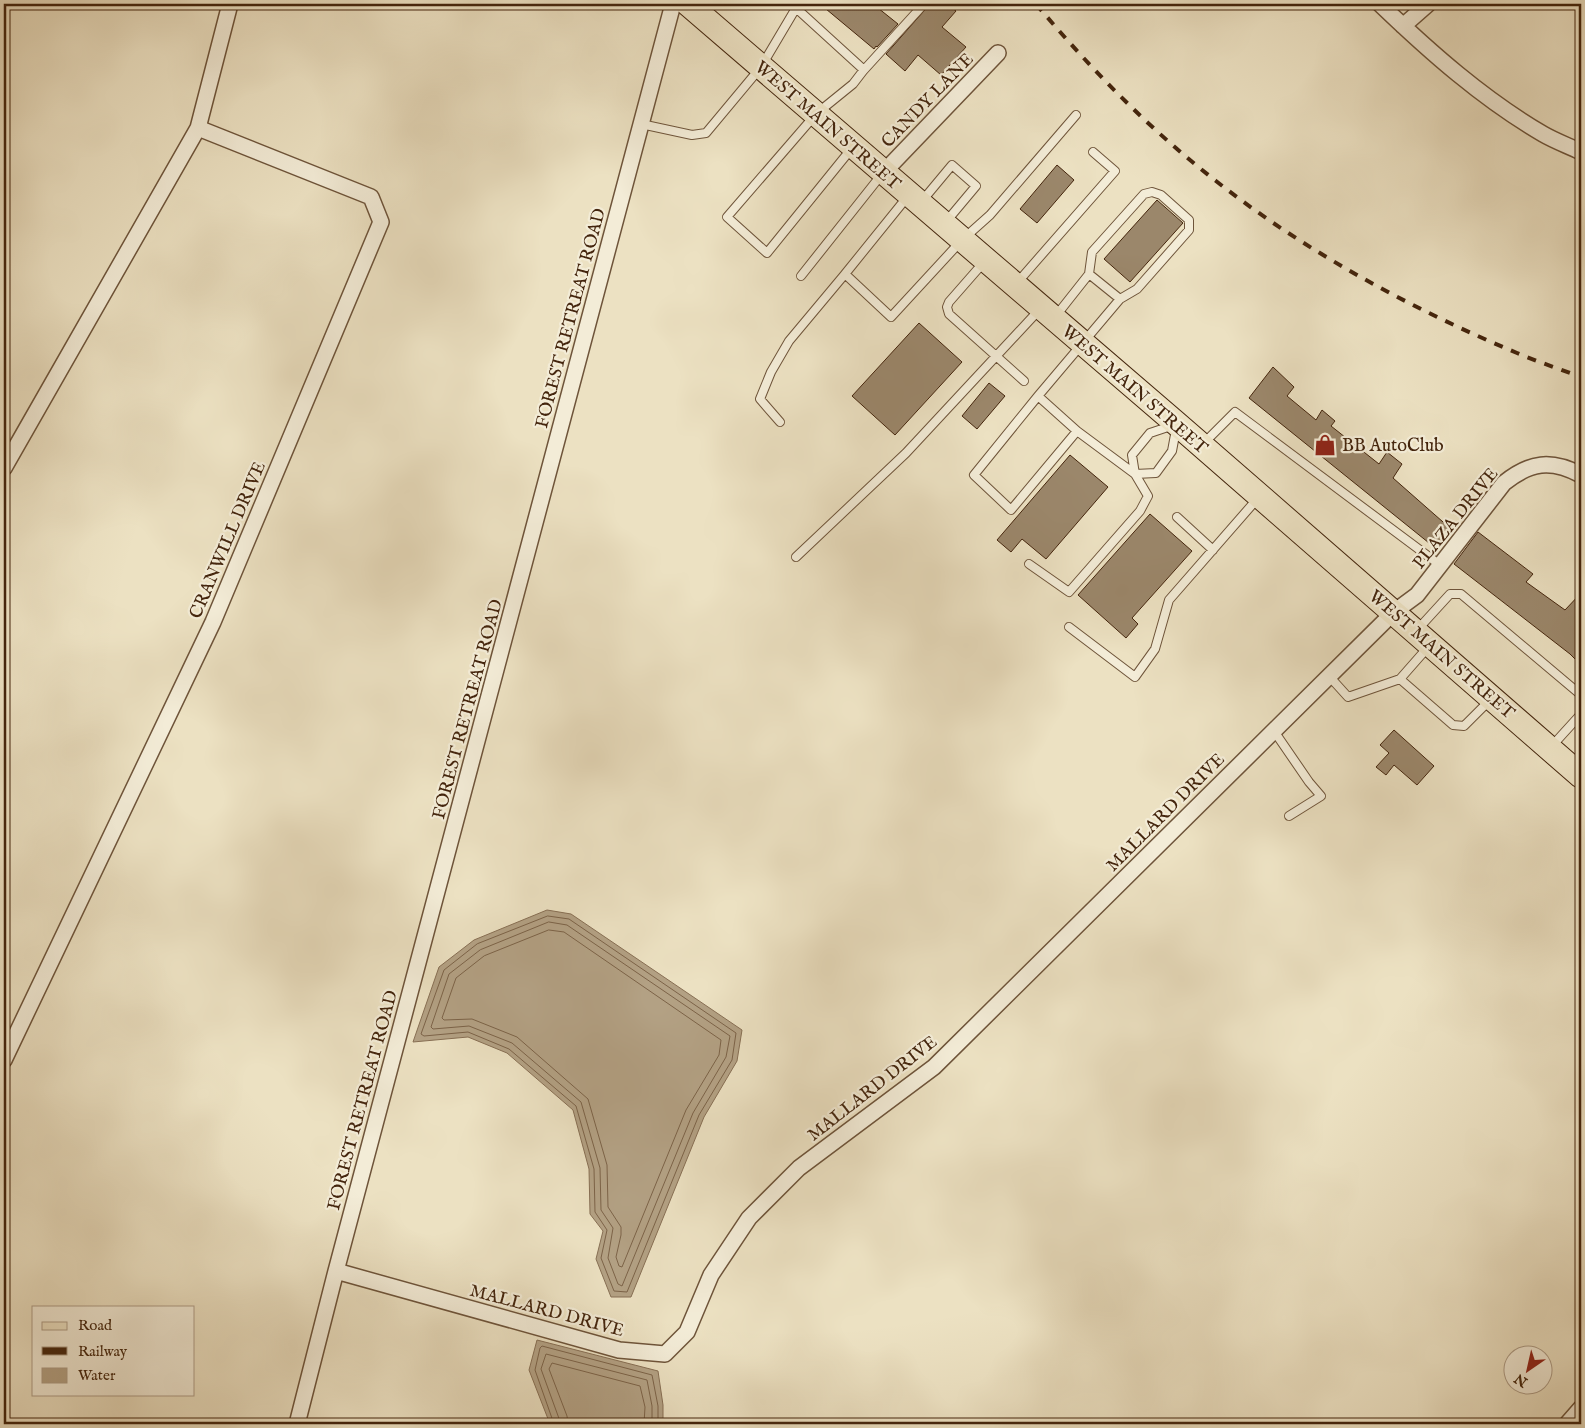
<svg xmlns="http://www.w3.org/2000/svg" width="1585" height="1428" viewBox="0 0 1585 1428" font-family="'IM FELL English',serif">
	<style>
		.water { fill: #b3a184; stroke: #876f54 }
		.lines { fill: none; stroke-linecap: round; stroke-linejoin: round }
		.shore { stroke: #7c6348; stroke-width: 1 }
		.building { fill: #9b876b; stroke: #44250d }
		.service-casing { stroke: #6e543a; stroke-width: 10 }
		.minor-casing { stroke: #6e543a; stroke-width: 18 }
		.primary-casing { stroke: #44250d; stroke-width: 26 }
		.service { stroke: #f3ecd7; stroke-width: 8 }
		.minor { stroke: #f3ecd7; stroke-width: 15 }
		.primary { stroke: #ece1c2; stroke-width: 24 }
		.rail { stroke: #44250d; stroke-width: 4; stroke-dasharray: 9 9; stroke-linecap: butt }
		.labels { text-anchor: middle; stroke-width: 4.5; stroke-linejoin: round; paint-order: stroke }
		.street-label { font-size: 18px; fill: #44250d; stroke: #f3ecd7 }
		.poi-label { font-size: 18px; fill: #44250d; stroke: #f3ecd7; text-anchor: start }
	</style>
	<rect width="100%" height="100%" fill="#ece1c2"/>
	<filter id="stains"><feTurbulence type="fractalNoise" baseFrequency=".004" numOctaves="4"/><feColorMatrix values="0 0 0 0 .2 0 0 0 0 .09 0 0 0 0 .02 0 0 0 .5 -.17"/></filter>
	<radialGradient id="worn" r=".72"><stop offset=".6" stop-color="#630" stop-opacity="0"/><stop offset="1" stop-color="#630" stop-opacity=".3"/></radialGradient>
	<path class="water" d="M547,910L571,914L742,1030L737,1061L704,1117L631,1297H611L596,1259L603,1231L590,1214L589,1169L573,1110L507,1053L468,1037L413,1042L439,967L474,940Z
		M537,1340L658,1371L663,1405V1424H550L529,1370Z"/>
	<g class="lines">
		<path class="shore" d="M548,916L569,919L736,1033L732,1060L699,1115L627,1292L614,1291L601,1258L607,1230L595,1212L594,1169L576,1106L509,1049L468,1032L424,1036L421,1034L444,970L477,944Z
			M549,922L567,925L730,1036L726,1057L693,1113L622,1286L618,1284L608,1258L613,1228L601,1210L600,1168L581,1102L512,1043L469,1026L433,1029L431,1027L449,974L480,950Z
			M549,930L564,932L721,1040L719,1055L686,1110L622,1267L619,1266L616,1257L621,1235V1227L608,1207L607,1165L588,1099L517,1037L472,1019L444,1020L442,1018L456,978L484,956Z
			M554,1424L535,1370L540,1348L542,1346L652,1375L658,1406V1424
			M561,1424L541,1369L546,1354L647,1380L652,1406V1424
			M568,1424L567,1416L549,1369L552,1363L640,1386L645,1407L644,1424"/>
	</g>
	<path class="building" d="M820,4H873L898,24L877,47L876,46L874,49Z
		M930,4H947L956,11L942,27L966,47L941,75L918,55L905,71L886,54Z
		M1057,165L1074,180L1037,223L1020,209Z
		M1157,200L1183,223L1130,282L1104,259Z
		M919,323L962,362L895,435L852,396Z
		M1273,367L1294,387L1287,396L1316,420L1322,410L1335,421L1331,426L1379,464L1387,452L1402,464L1393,478L1451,529L1434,547L1249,398Z
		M989,383L1005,396L977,429L962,416Z
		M1070,455L1108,487L1046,559L1022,539L1011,552L997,540Z
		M1150,514L1192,551L1132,618L1138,624L1126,638L1078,595Z
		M1478,532L1533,574L1526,582L1565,610L1581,593V665L1570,654L1454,564Z
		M1394,730L1434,766L1417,785L1394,765L1386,775L1376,767L1389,753L1380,745Z"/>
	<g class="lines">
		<g class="service-casing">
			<path id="service" d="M799,4L796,8L864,70
				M641,124L692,135L706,133L761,67L796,8L792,4
				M852,148L767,253L727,217L816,114L853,84L863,71L924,4
				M908,196L845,274L891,317L962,240L990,215L1076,115
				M922,201L952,165L976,186L945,223
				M984,262L949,302L947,307L949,314L1024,381
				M1089,274L1120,299
				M801,276L882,174
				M1016,284L1115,171L1093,152
				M1038,396L1077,431
				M780,422L760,399L771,372L789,341L845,274
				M1204,443L1235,412L1440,565
				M1177,517L1213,550
				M796,557L906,453L1040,309
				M1029,564L1069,592L1140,511L1148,496L1135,474L1132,455L1150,433L1177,424L1172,451L1156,473L1135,474L1077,431L1011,510L974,475L1038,396L1120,299L1137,289L1189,230V220L1161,195L1152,192L1144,194L1092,252L1089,274L1055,317
				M1069,627L1135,677L1155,649L1169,600L1258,498
				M1418,629L1450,594H1461L1581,695
				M1429,646L1400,679L1453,725L1464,726L1491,699
				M1329,676L1348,697L1400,679
				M1274,731L1309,782L1321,796L1289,816
				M1551,747L1581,714"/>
		</g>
		<g class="minor-casing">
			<path id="minor" d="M1380,4C1430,52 1483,99 1543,134C1555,141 1569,146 1581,152
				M1403,26L1428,4
				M883,173L998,53
				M4,468L198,128L230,4
				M4,1060L213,622L381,222L371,197L198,128
				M336,1271L619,1350L665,1354L687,1332L711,1275L749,1218L799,1168L934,1067L1394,612L1417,595L1504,483C1530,462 1551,459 1581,475
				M297,1424L336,1271L673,4
				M1567,1424L1581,1408"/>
		</g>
		<g class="primary-casing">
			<path id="primary" d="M688,4L1177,424L1581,776"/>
		</g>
		<use href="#service" class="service"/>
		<use href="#minor" class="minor"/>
		<use href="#primary" class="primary"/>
		<path class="rail" d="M1036,4C1090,68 1149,129 1216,181C1306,252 1412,309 1517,353C1538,362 1560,369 1581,377"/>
	</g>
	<defs>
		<g id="shop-bare" transform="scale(1.725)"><path d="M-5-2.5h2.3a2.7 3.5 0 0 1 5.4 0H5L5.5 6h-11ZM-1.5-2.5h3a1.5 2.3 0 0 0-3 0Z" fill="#8f2418" stroke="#f3ecd7" stroke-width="2.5" paint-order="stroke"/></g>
	</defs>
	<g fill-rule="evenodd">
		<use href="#shop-bare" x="1325" y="445"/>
	</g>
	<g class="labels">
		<g class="street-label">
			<text transform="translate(927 100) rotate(-46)" y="6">CANDY LANE</text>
			<text transform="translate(828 125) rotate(41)" y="6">WEST MAIN STREET</text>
			<text transform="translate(570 318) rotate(-75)" y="6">FOREST RETREAT ROAD</text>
			<text transform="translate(1135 389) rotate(41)" y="6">WEST MAIN STREET</text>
			<text transform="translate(1455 518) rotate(-51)" y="6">PLAZA DRIVE</text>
			<text transform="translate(227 540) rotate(-67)" y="6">CRANWILL DRIVE</text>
			<text transform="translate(1442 654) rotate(41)" y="6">WEST MAIN STREET</text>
			<text transform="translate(467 709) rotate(-75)" y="6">FOREST RETREAT ROAD</text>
			<text transform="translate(1165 812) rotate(-45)" y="6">MALLARD DRIVE</text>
			<text transform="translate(872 1088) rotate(-38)" y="6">MALLARD DRIVE</text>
			<text transform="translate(362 1100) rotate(-75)" y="6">FOREST RETREAT ROAD</text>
			<text transform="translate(547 1310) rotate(15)" y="6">MALLARD DRIVE</text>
		</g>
		<g class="poi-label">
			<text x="1342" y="451">BB AutoClub</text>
		</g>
	</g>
	<rect width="1585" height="1428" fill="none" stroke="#ece1c2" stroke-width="20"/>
	<rect x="5" y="5" width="1575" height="1418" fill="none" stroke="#44250d" stroke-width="2.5"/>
	<rect x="10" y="10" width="1565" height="1408" fill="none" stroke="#44250d"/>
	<rect x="32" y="1306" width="162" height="90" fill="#f3ecd7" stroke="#ad9c86"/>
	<rect x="42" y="1322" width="25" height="8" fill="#ece1c2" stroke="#ad9c86"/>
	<text x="78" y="1330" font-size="15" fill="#44250d">Road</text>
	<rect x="42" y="1347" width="25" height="8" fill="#44250d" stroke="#ad9c86"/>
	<text x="78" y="1356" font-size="15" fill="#44250d">Railway</text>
	<rect x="42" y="1368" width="25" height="15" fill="#b3a184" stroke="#ad9c86"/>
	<text x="78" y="1380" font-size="15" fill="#44250d">Water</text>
	<g transform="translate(1528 1370) rotate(214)"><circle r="24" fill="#f3ecd7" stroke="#ad9c86"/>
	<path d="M0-4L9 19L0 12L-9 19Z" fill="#8f2418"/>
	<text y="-8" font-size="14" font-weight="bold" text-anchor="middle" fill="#44250d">N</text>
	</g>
	<rect width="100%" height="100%" filter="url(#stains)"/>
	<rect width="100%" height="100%" fill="url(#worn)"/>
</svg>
